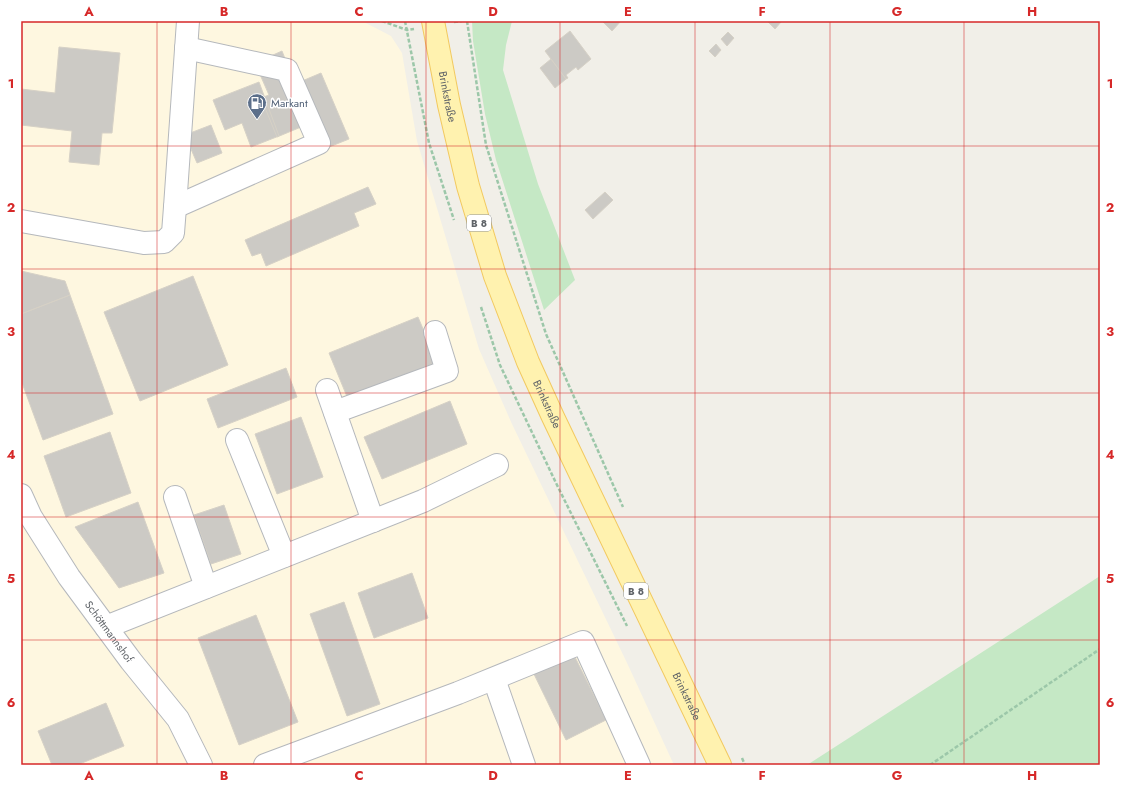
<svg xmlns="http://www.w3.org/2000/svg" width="1121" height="786" viewBox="0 0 1121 786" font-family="Jost,sans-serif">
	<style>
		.commercial { fill: #fef7e0 }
		.green { fill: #c5e8c5 }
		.building { fill: #cccac5; stroke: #d6d1c6 }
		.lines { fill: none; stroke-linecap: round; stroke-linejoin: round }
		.minor-casing { stroke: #b5b8bc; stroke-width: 24 }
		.major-casing { stroke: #f2c960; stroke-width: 24 }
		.path { stroke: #9cc7a9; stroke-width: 2.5; stroke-dasharray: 4 2; stroke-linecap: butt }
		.minor { stroke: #fff; stroke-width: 22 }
		.major { stroke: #fff2af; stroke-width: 22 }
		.grid { fill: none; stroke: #d62828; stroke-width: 1; stroke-opacity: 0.55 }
		.labels { text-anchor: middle; stroke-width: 3; stroke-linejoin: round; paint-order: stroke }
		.shield { fill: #fff; stroke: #8f9295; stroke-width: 1 }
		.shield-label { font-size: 10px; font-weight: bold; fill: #5f6368 }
		.street-label { font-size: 11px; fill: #5f6368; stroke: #fff }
		.service-label { font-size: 11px; fill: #4e5e75; stroke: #fff; text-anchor: start }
		.neatline { fill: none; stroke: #d62828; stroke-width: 1.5 }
		.grid-label { font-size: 13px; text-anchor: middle; font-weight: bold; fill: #d62828 }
	</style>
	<rect width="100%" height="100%" fill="#f1efe8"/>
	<path class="commercial" d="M21,21H362L391,36L402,53L417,141L479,349L512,424L628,665L674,765H21Z"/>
	<path class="green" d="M472,21H512L506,45L503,70L538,184L575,280L544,310L496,160L485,114L473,41Z
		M1100,576V765H807Z"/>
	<path class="building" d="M602,21H621L612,31Z
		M767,21H780L781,22L775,29Z
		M570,31L591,59L578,70L576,67L566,75L568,78L566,79L545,51Z
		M728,32L734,38L727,46L721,39Z
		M716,44L721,50L715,57L709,51Z
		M59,47L120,53L112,133H102L99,165L69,162L72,131L21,125V89L55,93Z
		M282,51L295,84L321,73L349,139L324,149L313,122L277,137L261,98L269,95L255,63Z
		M551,59L566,79L555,88L540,68Z
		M259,82L279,136L251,147L242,123L225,130L213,100Z
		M211,125L222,153L197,163L185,135Z
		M368,187L376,204L354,213L359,226L266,266L261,253L252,256L245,240Z
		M605,192L613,200L593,219L585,210Z
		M21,271L65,281L70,295L21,314Z
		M193,276L228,365L140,401L104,312Z
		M70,295L113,414L43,440L21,380V314Z
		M418,317L437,362L348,399L329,353Z
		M286,368L297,397L218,428L207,399Z
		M450,401L467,444L382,479L364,437Z
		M301,417L323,477L277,494L255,434Z
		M110,432L131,493L66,517L44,456Z
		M138,502L164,573L119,588L75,527Z
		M224,505L241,554L211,564L194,515Z
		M412,573L428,618L374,638L358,593Z
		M344,602L380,704L347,716L310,614Z
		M256,615L298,722L239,745L198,638Z
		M572,651L606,720L566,740L532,670Z
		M106,703L124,746L77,765H52L38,731Z"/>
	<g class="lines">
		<g class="minor-casing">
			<g id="minor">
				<path d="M175,207L319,143L287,70L186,48"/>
				<path d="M21,221L144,243L164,242L173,233L175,207L188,21"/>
				<path d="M327,390L373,521"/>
				<path d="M335,412L447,371L435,332"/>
				<path d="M237,440L284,556"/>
				<path id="s1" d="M21,495L31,517L69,577L131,661L178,719L201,765"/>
				<path d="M175,497L206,587"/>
				<path d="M106,627L423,501L497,465"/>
				<path d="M494,679L524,765"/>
				<path d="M265,765L458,693L583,642L639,765"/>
			</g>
		</g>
		<g class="major-casing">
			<g id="major">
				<path id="s2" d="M433,21L449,105L468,186L495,276L528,362L553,417L720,765"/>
			</g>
		</g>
		<path class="path" d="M382,21L407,30L414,29
			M405,21L429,143L454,220
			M467,21L486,145L546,334L623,507
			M454,22L462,21
			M481,307L500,365L556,483L627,626
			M742,758L745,765
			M930,765L1100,649"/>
		<use href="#minor" class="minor"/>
		<use href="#major" class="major"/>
	</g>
	<path class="grid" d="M157,21V765M291,21V765M426,21V765M560,21V765M695,21V765M830,21V765M964,21V765M21,146H1100M21,269H1100M21,393H1100M21,517H1100M21,640H1100"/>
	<defs>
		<g id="fuel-pin" transform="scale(1)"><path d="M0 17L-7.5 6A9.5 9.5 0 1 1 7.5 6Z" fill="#5c6f8a" stroke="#fff"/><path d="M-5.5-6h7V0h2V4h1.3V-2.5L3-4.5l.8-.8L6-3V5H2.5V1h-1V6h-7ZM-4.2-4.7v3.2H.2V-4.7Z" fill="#fff"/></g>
	</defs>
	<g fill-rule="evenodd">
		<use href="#fuel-pin" x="257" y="103"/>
	</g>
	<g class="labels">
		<g class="shield">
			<rect x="467" y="215" width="24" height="16" rx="3"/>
			<rect x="624" y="583" width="24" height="16" rx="3"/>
		</g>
		<g class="shield-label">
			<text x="479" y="227">B 8</text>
			<text x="636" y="595">B 8</text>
		</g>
		<g class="street-label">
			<text dy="4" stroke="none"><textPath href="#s2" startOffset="77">Brinkstraße</textPath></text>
			<text dy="4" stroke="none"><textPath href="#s2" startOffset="401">Brinkstraße</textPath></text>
			<text dy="4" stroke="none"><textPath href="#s1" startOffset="163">Schöttmannshof</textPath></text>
			<text dy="4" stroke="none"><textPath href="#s2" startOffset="725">Brinkstraße</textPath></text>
		</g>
		<g class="service-label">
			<text x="271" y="107">Markant</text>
		</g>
	</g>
	<rect width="1121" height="786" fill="none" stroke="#ffffff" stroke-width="44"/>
	<rect x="22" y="22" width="1077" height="742" class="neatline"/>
	<g class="grid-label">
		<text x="89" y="16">A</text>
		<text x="224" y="16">B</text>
		<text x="359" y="16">C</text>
		<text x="493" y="16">D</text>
		<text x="628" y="16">E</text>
		<text x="762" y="16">F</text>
		<text x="897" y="16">G</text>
		<text x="1032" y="16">H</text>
		<text x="11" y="88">1</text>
		<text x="1110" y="88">1</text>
		<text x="11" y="212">2</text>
		<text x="1110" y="212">2</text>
		<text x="11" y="336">3</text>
		<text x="1110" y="336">3</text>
		<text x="11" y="459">4</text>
		<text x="1110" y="459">4</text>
		<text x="11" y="583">5</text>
		<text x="1110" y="583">5</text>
		<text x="11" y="707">6</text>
		<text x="1110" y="707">6</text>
		<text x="89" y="780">A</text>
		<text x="224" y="780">B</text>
		<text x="359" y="780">C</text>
		<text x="493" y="780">D</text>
		<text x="628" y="780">E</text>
		<text x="762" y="780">F</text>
		<text x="897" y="780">G</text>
		<text x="1032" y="780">H</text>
	</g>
</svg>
